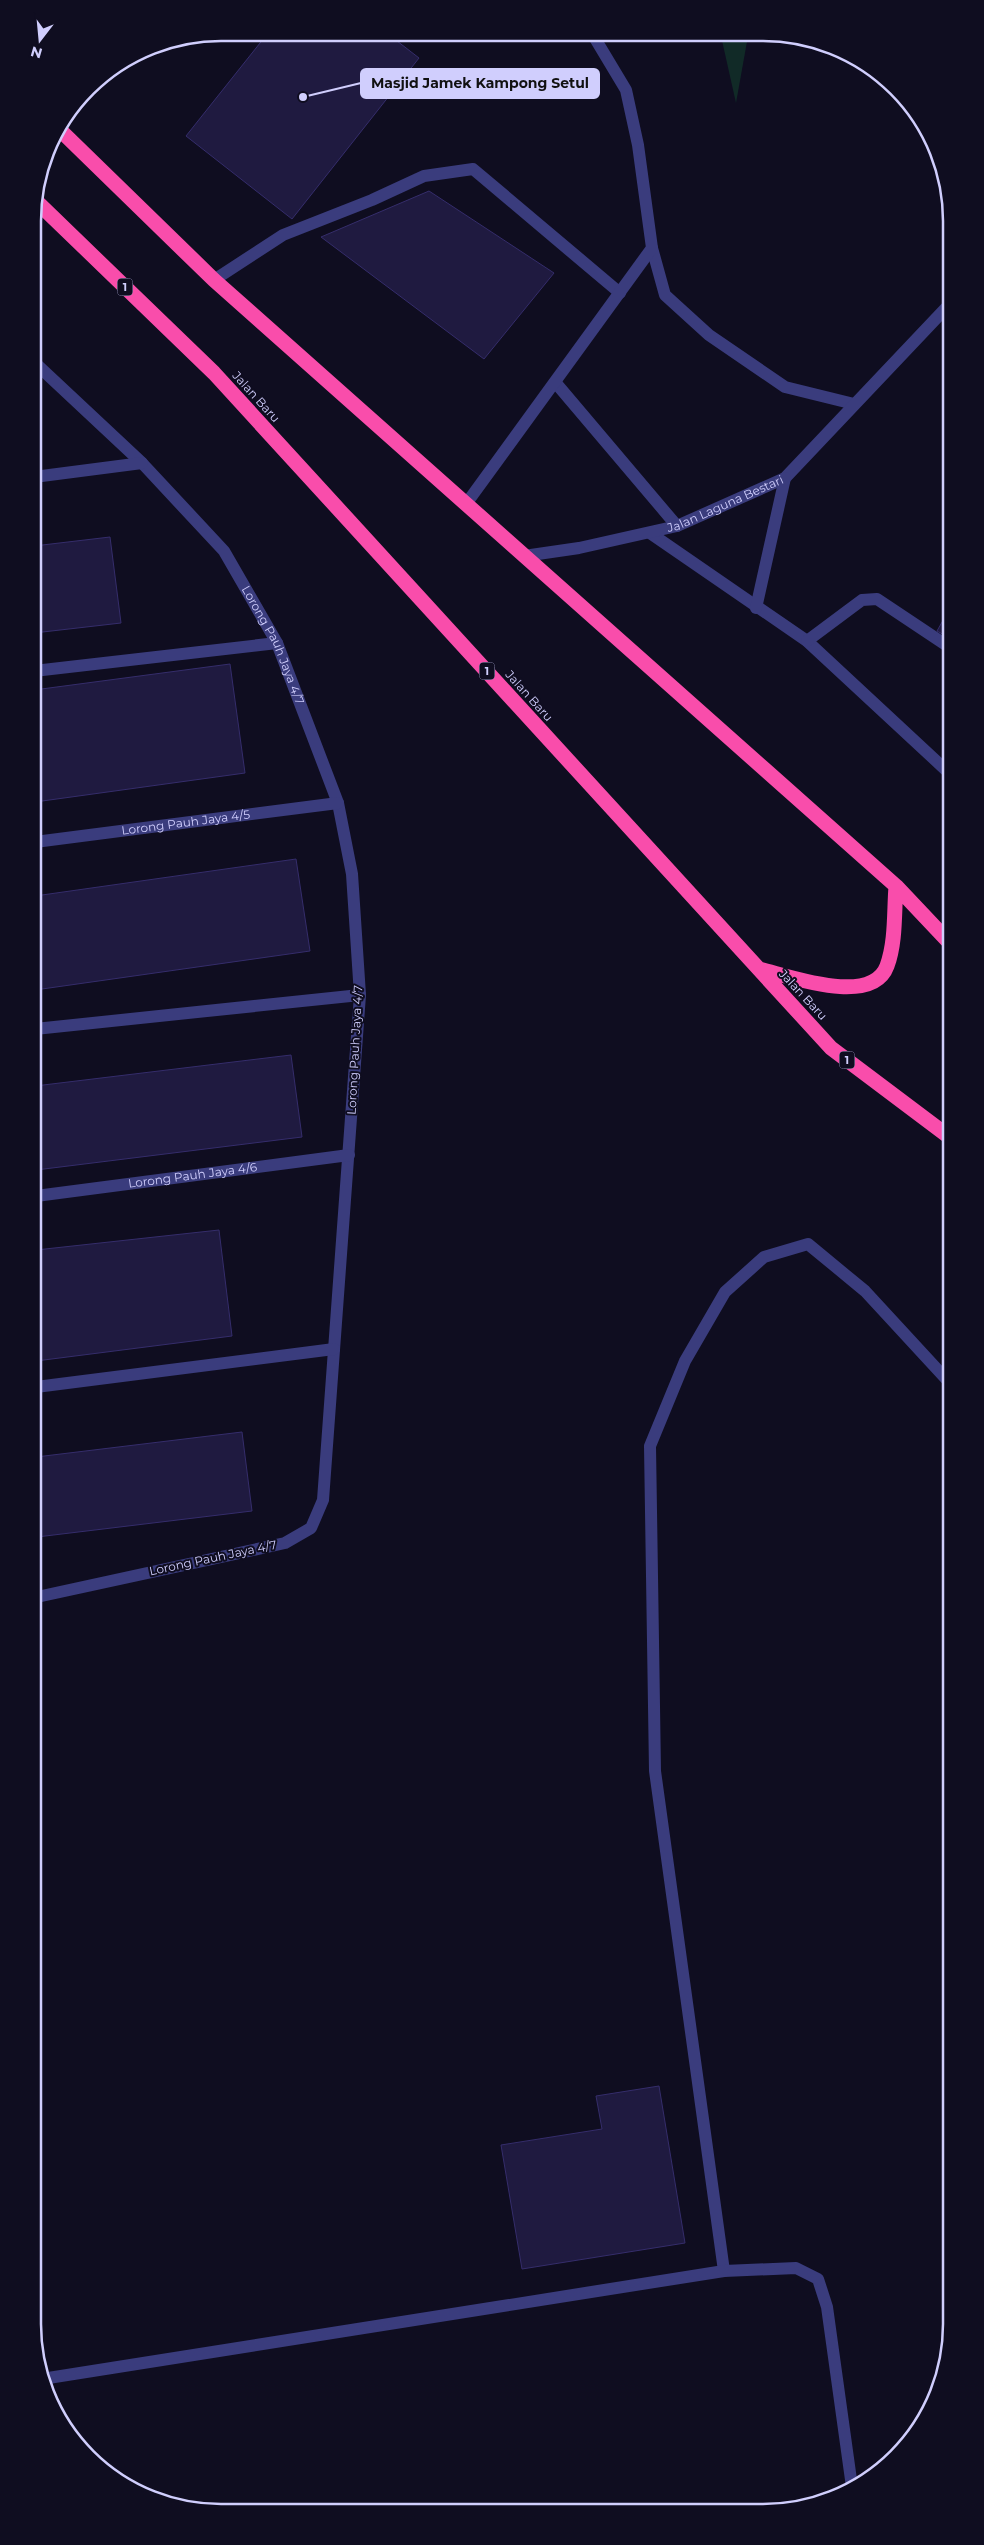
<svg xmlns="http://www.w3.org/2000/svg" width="984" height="2545" viewBox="0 0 984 2545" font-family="Montserrat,sans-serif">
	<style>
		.green { fill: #112a27 }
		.building { fill: #1f1a40; stroke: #352d6b }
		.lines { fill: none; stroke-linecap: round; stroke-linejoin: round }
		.minor { stroke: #3a3c7d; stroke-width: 12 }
		.highway { stroke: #f94dab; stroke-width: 15 }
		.labels { text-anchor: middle; stroke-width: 4; stroke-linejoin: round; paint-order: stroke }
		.shield { fill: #0f0d20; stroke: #9694bb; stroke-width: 1 }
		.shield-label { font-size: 11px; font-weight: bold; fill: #d0cefd }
		.street-label { font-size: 12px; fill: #d0cefd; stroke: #0f0d20 }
		.rim { fill: none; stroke: #d0cefd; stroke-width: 2.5 }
		.leader { fill: none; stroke: #d0cefd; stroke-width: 2 }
		.callout-dot { fill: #d0cefd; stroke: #0f0d20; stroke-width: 2 }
		.callout { fill: #d0cefd; stroke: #d0cefd; stroke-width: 2 }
		.callout-label { font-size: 14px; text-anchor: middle; font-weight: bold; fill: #111 }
	</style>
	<rect width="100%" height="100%" fill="#0f0d20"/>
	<path class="green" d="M721,36H748L736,103Z"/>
	<path class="building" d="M268,33L388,34L419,58L292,219L186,136Z
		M429,191L554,273L484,359L321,237Z
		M110,537L121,623L34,633V546Z
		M946,615V636L937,631Z
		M230,664L245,773L35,802L34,690Z
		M296,859L310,951L35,990V896Z
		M291,1055L302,1137L36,1170L35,1086Z
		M219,1230L232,1336L36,1361V1250Z
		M242,1432L252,1511L37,1537L36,1457Z
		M659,2086L685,2243L522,2269L501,2145L602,2129L596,2096Z"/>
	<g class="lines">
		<g class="minor">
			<path d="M652,248L665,295L709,335L785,387L854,404"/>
			<path d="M214,280L283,235L372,200L424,176L473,169L620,293"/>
			<path id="s1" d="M33,361L142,463L224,551L277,643L338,803L352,874L360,995L323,1500L311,1528L285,1543L37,1597"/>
			<path d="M555,382L677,526"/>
			<path d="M34,477L142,463"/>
			<path d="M466,504L652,248L638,145L626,90L593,35"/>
			<path d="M650,533L807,641L947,771"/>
			<path id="s2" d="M524,556L579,548L677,526L785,478L946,308"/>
			<path d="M756,608L785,478"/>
			<path d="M807,641L862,600L877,599L946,645"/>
			<path d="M34,671L277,643"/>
			<path id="s3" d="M35,842L338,803"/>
			<path d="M35,1029L360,995"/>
			<path id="s4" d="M36,1196L349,1155"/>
			<path d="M36,1387L334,1349"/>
			<path d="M724,2271L655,1771L650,1446L685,1361L725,1292L764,1257L808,1244L865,1291L948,1381"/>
			<path d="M42,2379L724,2271L796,2268L818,2279L827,2307L852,2487"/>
		</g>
		<path class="highway" d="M59,129L214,280L896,886L947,940
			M35,200L214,373L831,1048L948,1136
			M759,969C789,976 872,1007 887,966C896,942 894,911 896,886"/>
	</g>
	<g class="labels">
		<g class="shield">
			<rect x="117.5" y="278.5" width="15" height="17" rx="4"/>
			<rect x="479.5" y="662.5" width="15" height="17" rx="4"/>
			<rect x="839.5" y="1051.5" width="15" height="17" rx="4"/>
		</g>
		<g class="shield-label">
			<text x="125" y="291">1</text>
			<text x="487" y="675">1</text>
			<text x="847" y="1064">1</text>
		</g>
		<g class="street-label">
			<text transform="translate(256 397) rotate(48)" y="4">Jalan Baru</text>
			<text dy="4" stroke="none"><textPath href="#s2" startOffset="209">Jalan Laguna Bestari</textPath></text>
			<text dy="4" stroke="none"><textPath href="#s1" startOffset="376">Lorong Pauh Jaya 4/7</textPath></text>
			<text transform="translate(529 696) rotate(48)" y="4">Jalan Baru</text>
			<text dy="4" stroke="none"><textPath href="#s3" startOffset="152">Lorong Pauh Jaya 4/5</textPath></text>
			<text transform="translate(803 995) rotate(47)" y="4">Jalan Baru</text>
			<text transform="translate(355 1050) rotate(-87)" y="4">Lorong Pauh Jaya 4/7</text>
			<text dy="4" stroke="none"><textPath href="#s4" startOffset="158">Lorong Pauh Jaya 4/6</textPath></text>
			<text transform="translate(213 1558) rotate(-12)" y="4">Lorong Pauh Jaya 4/7</text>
		</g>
	</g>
	<path d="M0 0H984V2545H0ZM221 41H763A180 180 0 0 1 943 221V2324A180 180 0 0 1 763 2504H221A180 180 0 0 1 41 2324V221A180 180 0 0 1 221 41Z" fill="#0f0d20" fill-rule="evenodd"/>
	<path class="rim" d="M221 41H763A180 180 0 0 1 943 221V2324A180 180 0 0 1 763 2504H221A180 180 0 0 1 41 2324V221A180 180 0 0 1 221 41Z"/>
	<path class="leader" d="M303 97L361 83"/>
	<circle class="callout-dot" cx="303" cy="97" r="5"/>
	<rect class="callout" x="361" y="69" width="238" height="29" rx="5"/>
	<g class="callout-label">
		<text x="480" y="88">Masjid Jamek Kampong Setul</text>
	</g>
	<g transform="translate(40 40) rotate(196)" stroke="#0f0d20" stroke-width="4" paint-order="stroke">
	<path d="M0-4L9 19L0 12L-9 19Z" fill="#d0cefd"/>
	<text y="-8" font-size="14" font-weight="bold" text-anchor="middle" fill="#d0cefd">N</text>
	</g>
</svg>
